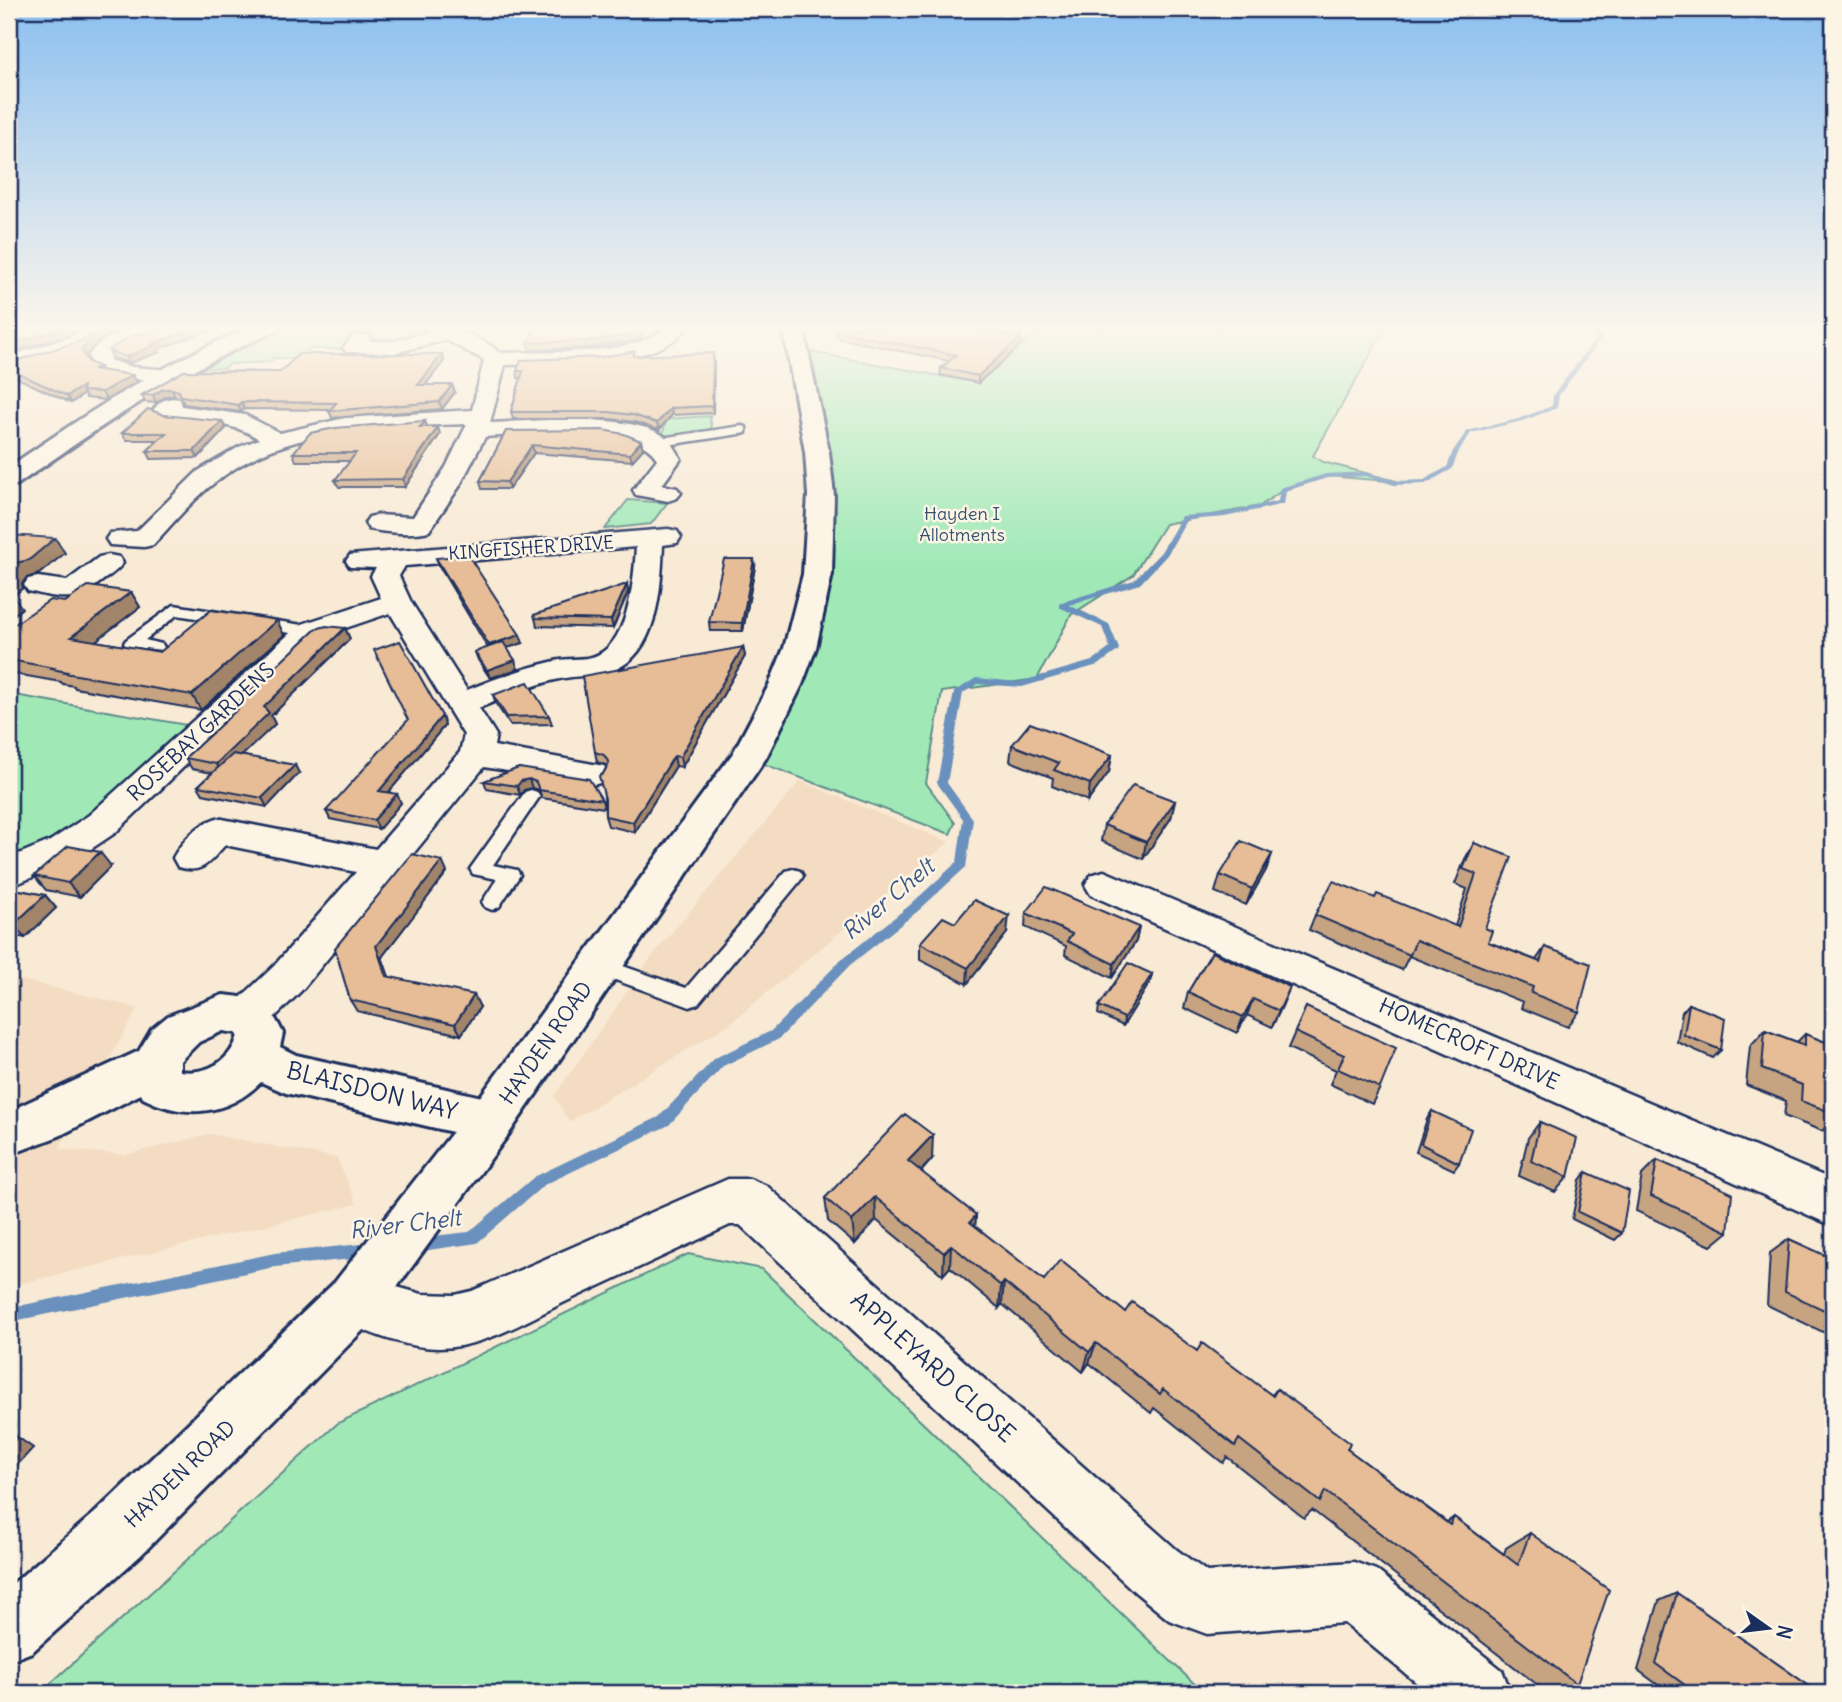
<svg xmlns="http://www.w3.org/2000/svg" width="1842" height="1702" viewBox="0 0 1842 1702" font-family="Delius,sans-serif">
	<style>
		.built { fill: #f3dcc2 }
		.green { fill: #a0e9b7; stroke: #5e8c8a; stroke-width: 2 }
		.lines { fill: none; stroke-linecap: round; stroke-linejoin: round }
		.stream { fill: #6a90bd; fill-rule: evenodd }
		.service-casing { stroke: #1b2f5e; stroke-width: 5 }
		.minor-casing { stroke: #1b2f5e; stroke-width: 5 }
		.tertiary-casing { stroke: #1b2f5e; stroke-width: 6 }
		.secondary-casing { stroke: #1b2f5e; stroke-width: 6 }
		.service { fill: #fcf5e5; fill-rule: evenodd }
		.minor { fill: #fcf5e5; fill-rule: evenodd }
		.tertiary { fill: #fcf5e5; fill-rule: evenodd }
		.secondary { fill: #fcf5e5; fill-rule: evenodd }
		.wall { fill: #c6a381; stroke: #1b2f5e; stroke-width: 2 }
		.shaded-wall { fill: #a18469; stroke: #1b2f5e; stroke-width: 2 }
		.building { fill: #e6bd96; stroke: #1b2f5e; stroke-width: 2 }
		.labels { text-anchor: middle; stroke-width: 5; stroke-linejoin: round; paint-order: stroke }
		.far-park-label { font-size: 18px; fill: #365470; stroke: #fcf5e5 }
		.far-street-label { font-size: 18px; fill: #1b2f5e; stroke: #fcf5e5 }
		.street-label { font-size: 21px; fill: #1b2f5e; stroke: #fcf5e5 }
		.water-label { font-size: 23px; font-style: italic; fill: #3c5786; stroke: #fcf5e5 }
		.near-street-label { font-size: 24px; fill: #1b2f5e; stroke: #fcf5e5 }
	</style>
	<rect width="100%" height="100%" fill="#f8ead5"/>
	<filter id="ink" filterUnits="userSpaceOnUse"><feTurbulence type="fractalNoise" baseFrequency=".0143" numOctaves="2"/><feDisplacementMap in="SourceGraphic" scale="14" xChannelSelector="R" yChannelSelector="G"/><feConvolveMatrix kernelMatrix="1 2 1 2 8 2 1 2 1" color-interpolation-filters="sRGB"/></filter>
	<g filter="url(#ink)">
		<path class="built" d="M800,781L949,842L728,1025L569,1122L554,1096L653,955Z
			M9,977L138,1008L59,1149L125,1155L209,1134L337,1158L357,1204L9,1286Z"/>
		<path class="green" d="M269,327H435L449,333L340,349H310L301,359L274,358L269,362L230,364L224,368L178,367Z
			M1042,327H1386L1313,456L1323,462L1400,482L1327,476L1283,490L1260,506L1165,524L1133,575L1071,615L1037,679L942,692L926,783L955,823L950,834L748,758L820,545L795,349L978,383Z
			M710,416L712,433L661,442L666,419Z
			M628,500L667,503L651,524L605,529Z
			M9,694L204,728L19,870L9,873Z
			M688,1254L762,1269L1204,1693H40L338,1423Z"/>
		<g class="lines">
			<path class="stream" d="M1576,327C1587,326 1594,330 1602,338L1559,395L1557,408L1522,421L1471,433L1459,451L1452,469L1425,484L1394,485L1366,476L1327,478L1286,491L1284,504L1225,517L1187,520L1167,555L1140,584L1069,605L1109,624L1119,649L1118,651L1098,665L1022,687L978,684L963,693L947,783L973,819L966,867L918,911L850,965L779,1039L723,1066L669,1125L544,1185L477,1243L415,1252L410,1250L408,1245L410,1240L415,1238L469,1232L534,1177L659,1117L715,1058L771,1031L842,959L910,905L957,862L963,819L937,783L954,692L976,678L1019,682L1092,661L1110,648L1102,627L1059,607V603L1134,580L1161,552L1182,516L1225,513L1278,501L1280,488L1326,474L1367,472L1395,481L1424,480L1447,467L1453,451L1467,431L1518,419L1552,406L1553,395L1596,338L1590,332Z
				M371,1243L376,1245L378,1250L376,1255L371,1257L275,1267L9,1322V1308L275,1253Z"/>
			<g class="service-casing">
				<path id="service" d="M742,426L746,427V433L661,446L655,442L661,438Z
					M174,605L309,626L317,631L309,636L177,615L145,640L162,644L164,647L162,650L126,646L124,643L126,640Z
					M531,790L537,792L540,796L493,865L517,870L520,875L499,907L492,910L485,907L482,902L497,879L473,874L470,869L525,792Z
					M793,869L800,871L803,876L800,881L698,1004L690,1007L682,1004L593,972L589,966L593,960L600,958L686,988L786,871Z"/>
			</g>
			<g class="minor-casing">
				<path id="minor" d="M88,327H112L84,345L9,369V356L70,337Z
					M136,327H172L169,331L134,340L111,354L110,360L132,367L171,370L174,375L171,380L130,379L94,368L88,356C100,339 117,332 136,327Z
					M425,327C451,326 480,335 500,353C543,351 634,358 666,327H687C660,369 551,363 505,365L490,423C531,421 639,411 669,440C674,445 678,453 681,459L662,485L677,488L681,493L677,498L668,501L636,495L633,490L657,459C636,421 524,435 485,437L459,487L429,531C411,535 387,533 369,529L365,523L369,517L378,515L413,517L446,467L467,424C383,427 288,426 218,480C194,498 174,522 153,545L144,547L110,545L106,539L110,533L137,531L198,471L239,447L259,439C226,417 191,426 155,417L152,412C159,401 167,396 180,399L182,406L245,415L280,433L345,418L472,410L484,360L446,340L394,353L346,352L343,348L354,335H368L371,339L369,341H394L430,332Z
					M668,529L677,531L681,537L677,543L663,545C661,586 659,652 614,670C595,677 575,675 555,680C529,686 504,698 479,708L496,735L494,746L604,766L609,774L604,782L592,785L484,767L302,990L264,1028L249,1033L234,1028L228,1016L234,1004L274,966L356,872L225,845C209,862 203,875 178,867L173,858C182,841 198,824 217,818L376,849L460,752L464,735L390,613L319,637L115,833L76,859L9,887V858L50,841L89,815L299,625L381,598L371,576L376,568L350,567L346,561L350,555ZM636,547C634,579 629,647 592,657C580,660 567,658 555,661C525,668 496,678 467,690L411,602L399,576L405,566Z
					M109,555L119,557L123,563C117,571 109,576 102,581C73,603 62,599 28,591L24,585L28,579L38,577L67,581L99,557Z
					M1104,871L1833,1180V1226L1091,895L1085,885L1091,875Z
					M728,1179H750L767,1186L1177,1550L1207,1572L1354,1562L1376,1570L1502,1670L1511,1693H1429L1344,1623L1207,1634L1169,1620L1135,1592L740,1225H730C676,1250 623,1275 569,1300C529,1319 484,1348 439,1348C404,1348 368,1332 336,1319L328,1301L336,1283L354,1275L422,1294L455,1295L472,1291Z"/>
			</g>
			<g class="tertiary-casing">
				<path id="tertiary" d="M251,327H279L276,331C182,370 101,426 18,484L9,487V467C86,414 164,362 251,327Z
					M223,995C259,999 266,999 283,1033L280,1047L296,1055L491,1099L508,1105L515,1120L508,1135L491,1141L286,1093L261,1082C227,1116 184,1119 143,1098L141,1094L59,1136L9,1155V1111L139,1051L152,1029L168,1016ZM223,1031L236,1033L238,1035C231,1062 206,1075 180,1071V1061L199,1042Z"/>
			</g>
			<g class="secondary-casing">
				<path id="secondary" d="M783,327H803L829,452L834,495L832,574L816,648L802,685L766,758L508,1135L373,1320L141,1555L32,1652L9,1661V1587L97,1511L335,1282L474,1105L733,753L769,685L784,648L803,574L808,495L805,452Z"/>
			</g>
			<use href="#service" class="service"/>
			<use href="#minor" class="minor"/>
			<use href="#tertiary" class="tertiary"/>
			<use href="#secondary" class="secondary"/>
		</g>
		<path class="wall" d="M535,327H644L641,338L632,341L587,348L530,350L528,343Z
			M836,331L1021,345L978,383L940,375L941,368L949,361L837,338Z
			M114,332L96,343L86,357L88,362L102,370L136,382L106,400L86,398L84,394L71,403L9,374V363Z
			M158,349L160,352L130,363L113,358L109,351Z
			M714,360L713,413L672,415L659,430L635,422L610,419H513L511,412L521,378H518L517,371Z
			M444,361L425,385H452L455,392L442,409L332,418L329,411L330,410L244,409L241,412L184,404L181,398L175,396H166L156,403L145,402L142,395L184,371L280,372Z
			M164,415L226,428L198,458L151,459L147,451L158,440H126L122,433Z
			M427,427L440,434L405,487H339L335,480L351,461H296L293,453Z
			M506,431L641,441L643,449L632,461L534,453L509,489H482L480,481Z
			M436,558L523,643L507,648L518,669L490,678L478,660L475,652L488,648L439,566Z
			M755,567L743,631H710L709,622Z
			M627,584L628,592L613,628L537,626L535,618Z
			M131,592L140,607L95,641L160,652L284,635L201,710L75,688L74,686L63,684L61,682L9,673V628L65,602Z
			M345,628L350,639L271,716L275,724L242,755L299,773L267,807L203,794L198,786L212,773L192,769L185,758L236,711L234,706Z
			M743,647L745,656L682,767L676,766L635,832L608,826L605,816L603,774L607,766L606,765L597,762L595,752Z
			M493,695L549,716L552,724L510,725L496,704Z
			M445,725L388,793L401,803L379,829L330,819L326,811Z
			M1012,745L1112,755L1109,772L1088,801L1052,786L1053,778L1010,761Z
			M519,768L602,800L604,808L542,798L539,790L532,788L524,790L520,795L487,789L484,781Z
			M1175,801L1171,818L1143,859L1101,841L1104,825Z
			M1474,843L1485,928L1488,942L1536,960L1545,947L1579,1012L1568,1027L1521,1008L1523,1002L1409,956L1402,970L1309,930L1315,915L1455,926L1467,889L1455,884L1465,859Z
			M1272,854L1266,870L1246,905L1215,892L1220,875Z
			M111,866L80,897L46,890L34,876Z
			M447,872L382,957L389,977L480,1007L461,1035L357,1011L350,1000L335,948Z
			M9,888L45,895L56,908L25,938L9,935Z
			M1026,913L1139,927L1136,941L1112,978L1065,955L1066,946L1025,927Z
			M955,923L1007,933L967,984L920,960V943Z
			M1212,952L1283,1004L1272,1027L1247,1015L1237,1033L1184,1008L1188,992Z
			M1152,974L1150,982L1123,1026L1098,1014L1099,1006Z
			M1689,1004L1721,1050L1713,1058L1677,1042L1682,1012Z
			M1306,1007L1380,1088L1372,1104L1330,1084L1336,1070L1288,1048Z
			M1765,1030L1797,1042L1805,1034L1833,1045V1121L1822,1131L1784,1116L1786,1101L1746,1085L1750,1046Z
			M1432,1111L1459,1163L1454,1170L1416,1152L1427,1119Z
			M1540,1122L1568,1177L1555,1192L1519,1176L1528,1138Z
			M932,1159L921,1172L976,1215L975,1227L1044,1280L1125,1312L1197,1351L1272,1395L1277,1389L1347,1449L1447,1522L1454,1517L1504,1554L1506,1548L1530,1533L1577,1684L1548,1693L1312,1510L1304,1518L1227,1457L1223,1463L1154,1408L1151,1413L1089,1363L1083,1372L1002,1304L999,1308L950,1267L943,1275L876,1220L855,1244L828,1221L825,1198Z
			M1657,1160L1728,1232L1711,1246L1636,1211L1642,1175Z
			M1586,1172L1622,1233L1615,1240L1572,1219L1580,1180Z
			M1789,1239L1833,1259V1337L1767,1305L1770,1253Z
			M1677,1593L1819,1693H1669L1638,1670L1659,1601Z"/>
		<path class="shaded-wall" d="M67,327H83L69,335L9,353V345Z
			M108,327H129L114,332L96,343L86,357L82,350L92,336Z
			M198,327H219L158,349L160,352L130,363L126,357L152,344Z
			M641,327H644L641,338L632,341L587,348L585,341Z
			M1021,337V345L978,383V376Z
			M713,353L714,360L713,413L712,406Z
			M442,354L444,361L420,392L418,385Z
			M132,375L136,382L106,400L102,392Z
			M452,385L455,392L442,409L439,402Z
			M83,386L82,391L84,394L71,403L67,396Z
			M163,389H172L175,396H166L156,403L153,395Z
			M241,402L244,409L241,412L238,405Z
			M671,408L672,415L659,430L657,423Z
			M222,421L226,428L198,458L194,451Z
			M425,421L428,428L420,427Z
			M438,427L440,434L405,487L403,479Z
			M641,441L643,449L632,461L630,454Z
			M532,445L534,453L509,489L507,482Z
			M55,538L65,553L39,574L26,578L22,584L23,588L13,596L22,608L9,619V577L12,569L16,563Z
			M754,559L755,567L743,631L742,623Z
			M627,584L628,592L613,628L611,620Z
			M131,592L140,607L81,652L71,637Z
			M277,620L284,635L201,710L192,695Z
			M345,628L350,639L271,716L275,724L223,774L216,764L264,707Z
			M520,635L523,643L491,653L489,645Z
			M743,647L745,656L682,767L680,757Z
			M515,660L518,669L490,678L487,670Z
			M442,716L445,725L383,799L379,791Z
			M1112,755L1109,772L1088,801L1090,784Z
			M674,756L676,766L635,832L633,822Z
			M295,765L299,773L267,807L262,798Z
			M529,779L532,788L524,790L520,795L517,786L521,781Z
			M397,794L401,803L379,829L374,820Z
			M1175,801L1171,818L1143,859L1146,842Z
			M100,852L111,866L80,897L68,883Z
			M1272,854L1266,870L1246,905L1252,889Z
			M442,861L447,872L382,957L393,988L386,976L376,946Z
			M45,895L56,908L25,938L13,925Z
			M1009,916L1007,933L967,984L968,968Z
			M1139,927L1136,941L1112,978L1114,964Z
			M1152,974L1150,982L1123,1026L1124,1018Z
			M1290,987L1283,1004L1272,1027L1279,1011Z
			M474,995L480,1007L461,1035L455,1024Z
			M1253,999L1247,1015L1237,1033L1243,1017Z
			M933,1135L932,1159L908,1185V1161Z
			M875,1197L876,1220L855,1244L852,1221Z
			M976,1215L974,1238L970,1222Z
			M951,1245L950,1267L943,1275L944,1253Z
			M1004,1282L1002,1304L999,1308L1001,1286Z
			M1096,1343L1089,1363L1083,1372L1089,1352Z
			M9,1431L33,1448L9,1474Z"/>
		<path class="building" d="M9,327H67L9,345Z
			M102,327H108L92,336L82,350L88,362L100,367L93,369L132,375L102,392L82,391L83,386L67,396L9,369V363L81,341Z
			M166,327H198L152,344L156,345L126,357L109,351L110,349L132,336Z
			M535,327H641L640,331L631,335L585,341L528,343Z
			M842,327H967L1021,337L978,376L941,368L956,355L836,331Z
			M635,351L633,356L713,353L712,406L671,408L657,423L633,415L609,412H511L523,371H517L521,360L602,357Z
			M299,354H442L418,385H452L439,402L329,411L336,403L241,402L238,405L181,396L179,391L172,389H163L153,395H142L184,371L280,372Z
			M148,409L164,415L222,421L194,451H147L166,433H122Z
			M425,421L420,427H438L403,479L335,480L356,453H293L310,433L335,428Z
			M602,430L624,434L641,441L630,454L532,445L507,482L480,481L506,431Z
			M9,535L55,538L29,560L16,563L12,569L13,573L9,577Z
			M468,555L520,635L489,645L436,558Z
			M724,559H754L742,623L709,622Z
			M627,584L611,620L535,618L534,615Z
			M88,586L131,592L71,637L160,652L211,610L277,620L192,695L65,673L67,672L52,669L54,668L9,660V628L50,600L65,602Z
			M326,626L345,628L264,707L269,713L216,764L185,758L240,707L234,706L316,629Z
			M400,641L442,716L379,791L397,794L374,820L326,811L408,720L374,650Z
			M503,642L515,660L487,670L475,652Z
			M743,647L680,757L674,756L633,822L605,816V799L599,776L603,774L609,763L604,755L595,752L582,676Z
			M528,682L549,716L507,717L493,695Z
			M1030,723L1112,755L1090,784L1054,770L1059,763L1012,745Z
			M233,754L295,765L262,798L198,786Z
			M519,768L589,779L602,800L539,790L536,782L529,779L521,781L517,786L484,781Z
			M1133,785L1175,801L1146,842L1104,825Z
			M1241,841L1272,854L1252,889L1220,875Z
			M1474,843L1512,857L1485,928L1492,931L1488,942L1540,962L1545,947L1591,964L1579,1012L1531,993L1533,987L1416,940L1410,955L1315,915L1333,881L1375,898L1377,894L1458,927L1476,874L1463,869Z
			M68,846L100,852L68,883L34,876Z
			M412,854L442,861L376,946L386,976L474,995L455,1024L350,1000L335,948Z
			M1046,887L1139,927L1114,964L1067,941L1072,934L1026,913Z
			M9,888L45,895L13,925H9Z
			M974,900L1009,916L968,968L920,943L943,917L955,923Z
			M1212,952L1290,987L1279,1011L1253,999L1243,1017L1188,992Z
			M1128,963L1152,974L1124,1018L1099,1006Z
			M1689,1004L1725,1018L1721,1050L1684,1035Z
			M1306,1007L1396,1048L1380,1088L1338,1069L1344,1055L1295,1032Z
			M1765,1030L1805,1045V1034L1833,1045V1113L1801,1101L1802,1085L1762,1069Z
			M1432,1111L1471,1129L1459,1163L1421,1144Z
			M905,1114L933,1135L908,1161L976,1215L970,1222L1044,1280L1060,1260L1125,1312L1132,1302L1197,1351L1202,1343L1273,1396L1277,1389L1350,1443L1347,1449L1450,1525L1454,1517L1518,1565L1530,1533L1609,1590L1577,1684L1325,1491L1320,1502L1239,1439L1235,1446L1163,1389L1160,1394L1096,1343L1089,1352L1004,1282L1001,1286L951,1245L944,1253L875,1197L852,1221L825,1198Z
			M1540,1122L1577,1138L1568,1177L1531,1161Z
			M1657,1160L1732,1193L1728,1232L1651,1196Z
			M1586,1172L1629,1191L1622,1233L1578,1212Z
			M1789,1239L1833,1259V1314L1785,1292Z
			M9,1434L16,1439L9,1447Z
			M1677,1593L1819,1693H1696L1656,1664Z"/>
	</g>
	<linearGradient id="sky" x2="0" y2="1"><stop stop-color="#8bbff0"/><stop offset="0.58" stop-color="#fcf6ec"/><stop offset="1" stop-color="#fcf6ec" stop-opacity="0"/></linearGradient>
	<rect width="1842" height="565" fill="url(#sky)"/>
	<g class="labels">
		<g class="far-park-label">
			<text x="962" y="520">Hayden I<tspan x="962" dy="21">Allotments</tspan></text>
		</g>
		<g class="far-street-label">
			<text transform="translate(531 548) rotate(-4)" y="6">KINGFISHER DRIVE</text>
		</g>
		<g class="street-label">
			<text transform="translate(201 732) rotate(-43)" y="7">ROSEBAY GARDENS</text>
			<text transform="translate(546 1043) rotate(-55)" y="7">HAYDEN ROAD</text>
			<text transform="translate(1469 1044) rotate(24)" y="7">HOMECROFT DRIVE</text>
			<text transform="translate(180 1474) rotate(-44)" y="7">HAYDEN ROAD</text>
		</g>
		<g class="water-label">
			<text transform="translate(888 899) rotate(-40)" y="8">River Chelt</text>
			<text transform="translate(405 1224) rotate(-7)" y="8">River Chelt</text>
		</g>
		<g class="near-street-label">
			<text transform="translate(372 1091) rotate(14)" y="8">BLAISDON WAY</text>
			<text transform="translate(933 1367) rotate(42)" y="8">APPLEYARD CLOSE</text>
		</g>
	</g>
	<rect width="1842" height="1702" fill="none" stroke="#fcf5e5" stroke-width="35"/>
	<rect x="18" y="18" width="1807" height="1667" fill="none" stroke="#1b2f5e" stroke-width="2.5" filter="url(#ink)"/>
	<g transform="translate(1768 1628) rotate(104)" stroke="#fcf5e5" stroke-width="5" paint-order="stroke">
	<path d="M0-5L12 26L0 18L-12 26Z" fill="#1b2f5e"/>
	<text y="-10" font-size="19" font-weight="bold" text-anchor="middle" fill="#1b2f5e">N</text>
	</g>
</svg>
